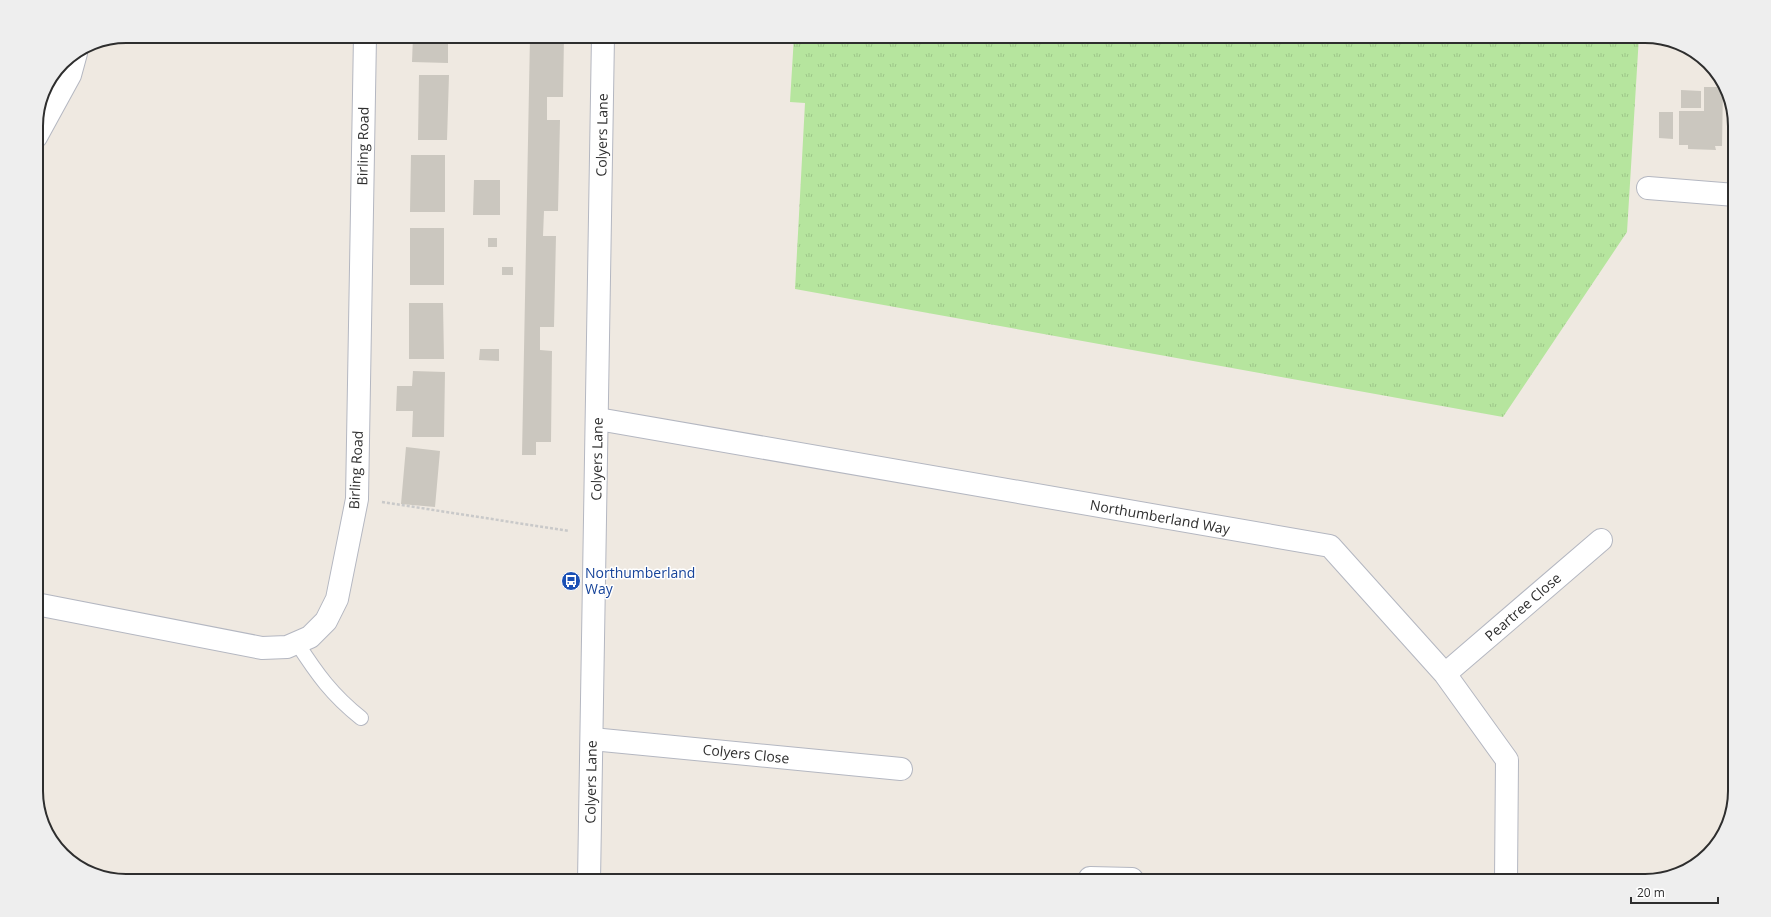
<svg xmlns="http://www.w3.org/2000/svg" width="1771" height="917" viewBox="0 0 1771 917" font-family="'Open Sans',sans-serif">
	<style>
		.grass { fill: url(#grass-tufts) }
		.building { fill: #cbc7bf }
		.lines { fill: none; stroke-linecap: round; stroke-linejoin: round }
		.service-casing { stroke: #b4b7c1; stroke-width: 16 }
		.minor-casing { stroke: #b4b7c1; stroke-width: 24 }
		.tertiary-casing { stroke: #b4b7c1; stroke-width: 24 }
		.path { stroke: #c9c9c9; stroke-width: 2.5; stroke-dasharray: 3 2; stroke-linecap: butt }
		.service { stroke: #fff; stroke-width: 14 }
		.minor { stroke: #fff; stroke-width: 22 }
		.tertiary { stroke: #fff; stroke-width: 22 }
		.labels { text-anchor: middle; stroke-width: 3; stroke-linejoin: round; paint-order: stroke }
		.street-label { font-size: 14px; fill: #2e2e2e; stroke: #fff }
		.transit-label { font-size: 14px; fill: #164399; stroke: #fff; text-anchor: start }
		.rim { fill: none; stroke: #2e2e2e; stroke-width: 2 }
	</style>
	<defs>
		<pattern id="grass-tufts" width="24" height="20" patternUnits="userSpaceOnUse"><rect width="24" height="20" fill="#b6e59e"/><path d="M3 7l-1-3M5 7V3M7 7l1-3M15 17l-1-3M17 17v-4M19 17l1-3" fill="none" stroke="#9dc588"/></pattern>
	</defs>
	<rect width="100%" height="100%" fill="#efe9e1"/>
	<path class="grass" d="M794,36H1639L1627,232L1503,417L795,289L805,103L790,102Z"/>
	<path class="building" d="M413,36H448V63L412,62Z
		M530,36H564L563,97H547V120H560L558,211H544L543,236H556L554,327H540V350L552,351L551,442H536V455H522Z
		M768,36H793V42L768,41Z
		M419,75H449L447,140H418Z
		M1704,87H1723L1722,146H1715L1716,150L1688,149V145H1679V111H1704Z
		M1681,90L1701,91V108H1681Z
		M1659,112H1673V139L1659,138Z
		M411,155H445V212H410Z
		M474,180H500V215H473Z
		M410,228H444V285H410Z
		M488,238H497V247H488Z
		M502,267H513V275H502Z
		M409,303H443L444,359H409Z
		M480,349H499V361L479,360Z
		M413,371L445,372L444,437H412L413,411H396L397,386H412Z
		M406,447L440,451L435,507L401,504Z"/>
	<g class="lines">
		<g class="service-casing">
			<path id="service" d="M297,643C317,674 332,695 361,718"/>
		</g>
		<g class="minor-casing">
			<path id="minor" d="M36,137L70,75L76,53
				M1648,188L1735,195
				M598,419L1330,546L1445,674L1507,760L1506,881
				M36,604L262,648L287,647L310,637L326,621L337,599L357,499L365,36
				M1445,674L1601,540
				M592,739L901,769
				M1090,878L1132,879"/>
		</g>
		<g class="tertiary-casing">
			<path id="tertiary" d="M589,881L603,36"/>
		</g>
		<path class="path" d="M382,502L569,531"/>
		<use href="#service" class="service"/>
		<use href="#minor" class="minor"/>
		<use href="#tertiary" class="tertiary"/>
	</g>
	<defs>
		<g id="bus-disc" transform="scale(1)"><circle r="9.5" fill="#1a4fb4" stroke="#fff"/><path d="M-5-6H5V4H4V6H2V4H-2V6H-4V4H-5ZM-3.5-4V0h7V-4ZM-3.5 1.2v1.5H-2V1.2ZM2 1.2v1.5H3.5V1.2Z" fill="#fff"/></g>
	</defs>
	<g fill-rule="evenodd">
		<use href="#bus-disc" x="571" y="581"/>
	</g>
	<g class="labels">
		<g class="street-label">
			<text transform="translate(602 135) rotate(-89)" y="5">Colyers Lane</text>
			<text transform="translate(363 146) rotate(-89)" y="5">Birling Road</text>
			<text transform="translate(597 459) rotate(-89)" y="5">Colyers Lane</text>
			<text transform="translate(356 470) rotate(-87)" y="5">Birling Road</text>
			<text transform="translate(1160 517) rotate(10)" y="5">Northumberland Way</text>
			<text transform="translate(1523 607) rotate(-41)" y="5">Peartree Close</text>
			<text transform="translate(746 754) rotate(6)" y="5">Colyers Close</text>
			<text transform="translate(591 782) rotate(-89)" y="5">Colyers Lane</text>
		</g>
		<g class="transit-label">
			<text x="585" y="578">Northumberland<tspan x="585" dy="16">Way</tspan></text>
		</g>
	</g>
	<path d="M0 0H1771V917H0ZM126 43H1645A83 83 0 0 1 1728 126V791A83 83 0 0 1 1645 874H126A83 83 0 0 1 43 791V126A83 83 0 0 1 126 43Z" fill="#eee" fill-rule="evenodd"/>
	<path class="rim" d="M126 43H1645A83 83 0 0 1 1728 126V791A83 83 0 0 1 1645 874H126A83 83 0 0 1 43 791V126A83 83 0 0 1 126 43Z"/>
	<path d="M1631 897v6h87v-6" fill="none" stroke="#2e2e2e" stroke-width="2"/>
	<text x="1637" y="897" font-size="12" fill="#2e2e2e" stroke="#ffffff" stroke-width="3" paint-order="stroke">20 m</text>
</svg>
